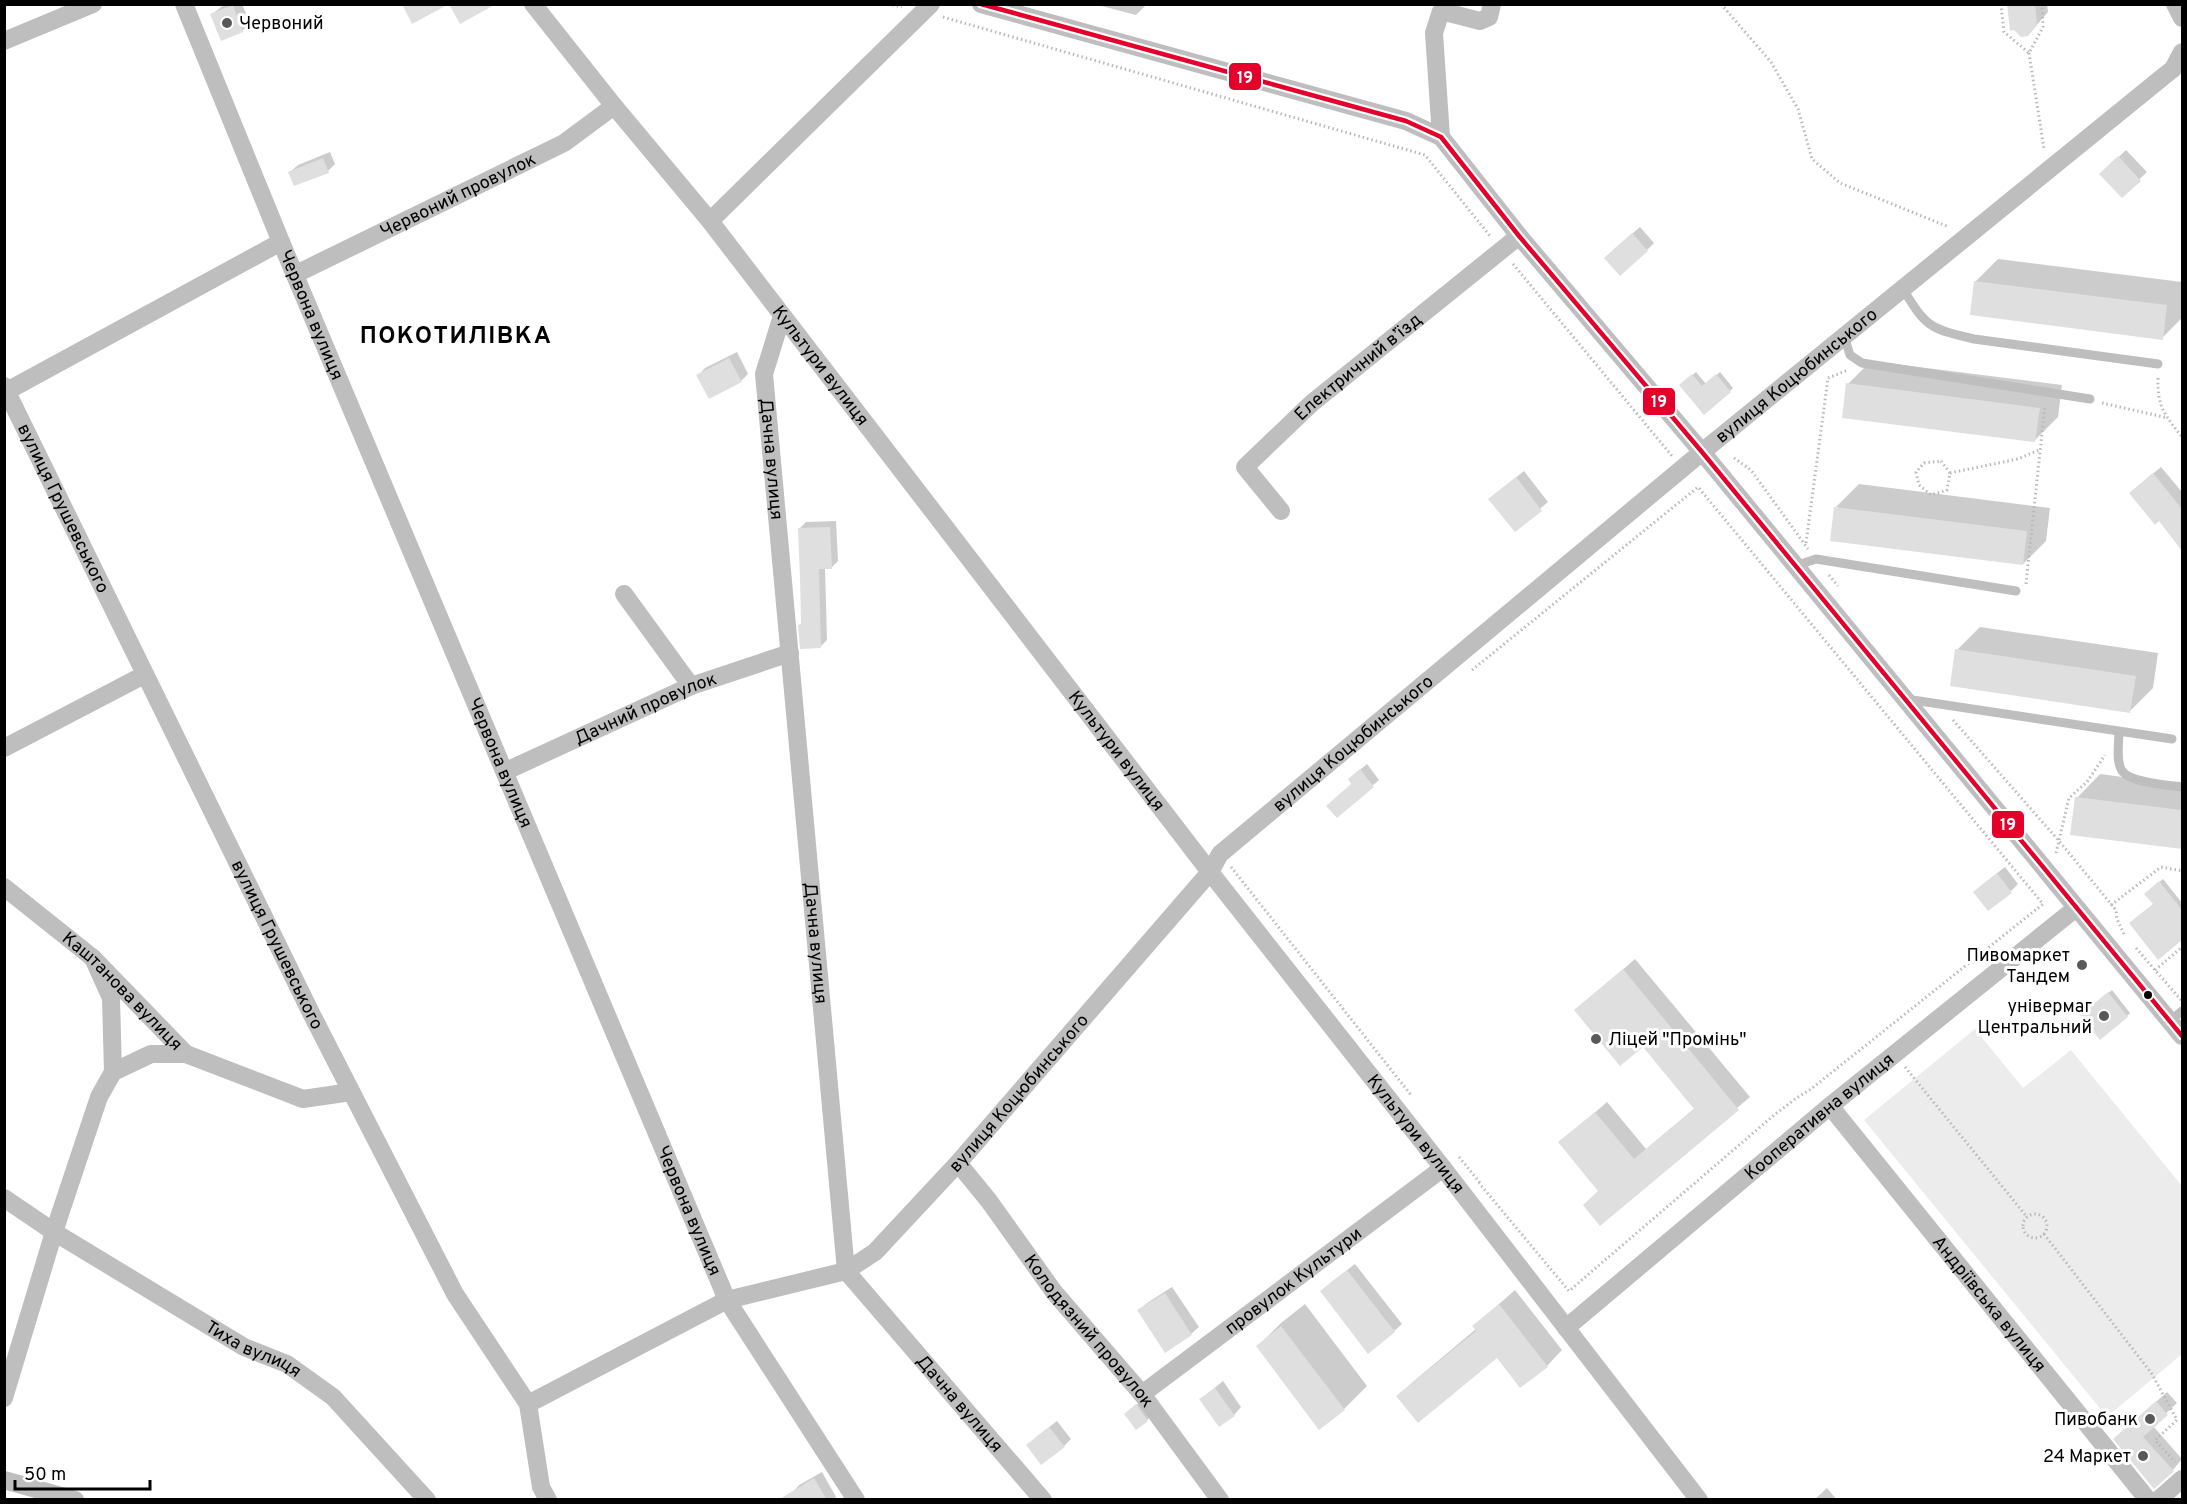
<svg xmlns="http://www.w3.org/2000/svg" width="2187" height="1504" viewBox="0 0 2187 1504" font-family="Overpass,sans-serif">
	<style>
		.green { fill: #ececec }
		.shadow { fill: #0003 }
		.building { fill: #dfdfdf }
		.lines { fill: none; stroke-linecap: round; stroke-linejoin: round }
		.path { stroke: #b9b9b9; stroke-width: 3; stroke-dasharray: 1.5 3; stroke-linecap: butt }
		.lane { stroke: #bebebe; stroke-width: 9 }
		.street { stroke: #bebebe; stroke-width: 18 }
		.bus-1-casing { stroke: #fff; stroke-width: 9 }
		.bus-1 { stroke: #e4002b; stroke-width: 4.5 }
		.poi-dot { fill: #595959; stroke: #fff; stroke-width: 2 }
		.bus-dot { fill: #000; stroke: #fff; stroke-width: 2 }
		.labels { text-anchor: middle; stroke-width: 6; stroke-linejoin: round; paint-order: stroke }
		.poi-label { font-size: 18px; fill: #000; stroke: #fff; text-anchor: end }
		.street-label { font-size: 18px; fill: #000; stroke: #fff }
		.district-label { font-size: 24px; font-weight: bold; letter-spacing: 1.5px; fill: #000; stroke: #fff }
		.line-badge { stroke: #fff; stroke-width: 2 }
		.badge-label { font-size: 16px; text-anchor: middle; font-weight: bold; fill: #fff }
	</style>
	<rect width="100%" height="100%" fill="#fff"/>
	<path class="green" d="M1975,1029L2023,1088L2071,1050L2182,1186V1354L2107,1417L1864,1120Z"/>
	<path class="shadow" d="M225,4H242L250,23L242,31L212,14Z
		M1094,4H1147L1136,15Z
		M2009,4H2047L2048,12L2028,35Z
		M2126,150L2147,172L2122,196L2101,174Z
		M330,152L335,164L328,171L290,172L298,165Z
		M1640,227L1654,243L1647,250H1613Z
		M1998,259L2182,282V318L2162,338L1975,282Z
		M737,352L748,374L741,381L698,376L705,368Z
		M1871,361L2062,385L2058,417L2035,440L1848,384Z
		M1696,372L1706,384L1720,372L1733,388L1730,391L1681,385Z
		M2161,467L2182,492V549L2138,486Z
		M1524,471L1548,502L1515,530L1498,492Z
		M1859,484L2050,508L2046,541L2023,564L1836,507Z
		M836,521L838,561L832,567L825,568L827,640L821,646L803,622L799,529L806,522Z
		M1980,627L2158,653L2153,688L2130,711L1957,650Z
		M1367,764L1379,780L1337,816L1356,773Z
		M2100,774L2182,785V848L2072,834L2077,798Z
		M2005,867L2018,884L2011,891L1982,885Z
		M2163,879L2182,903V938L2159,958L2154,903L2150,890Z
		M1635,959L1750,1097L1600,1224L1599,1190L1560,1143L1607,1102L1646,1149L1695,1108L1643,1045L1576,1010Z
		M2112,990L2130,1013L2127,1016L2085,1012Z
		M1355,1264L1402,1324L1394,1331L1329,1284Z
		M1172,1287L1199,1327L1191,1334L1139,1311L1147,1303Z
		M1515,1290L1562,1350L1547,1366L1498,1356L1398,1396L1414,1381L1476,1329L1474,1326Z
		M1305,1304L1367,1386L1344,1409L1258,1346L1281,1323Z
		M1223,1381L1241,1407L1234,1415L1201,1399Z
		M2167,1392L2177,1403L2153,1426L2182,1459L2173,1470L2126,1429Z
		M1140,1402L1150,1417L1147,1420L1129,1411Z
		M1057,1421L1071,1439L1064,1446L1035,1438Z
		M822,1472L836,1497L833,1500H796L792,1493L799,1485Z
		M1827,1488L1837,1500H1814Z"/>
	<path class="building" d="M402,4H449L412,24Z
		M449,4H496L460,24Z
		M2007,4H2035L2037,25L2028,36L2021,37L2014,30L2010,31Z
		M233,5L243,32L221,41L210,14Z
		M2118,156L2141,181L2122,198L2099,174Z
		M323,158L329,173L294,186L288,172Z
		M1632,233L1648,251L1620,276L1604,258Z
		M1974,281L2167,305L2163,340L1970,315Z
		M729,358L742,382L709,399L696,375Z
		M1692,374L1702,386L1716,374L1731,392L1704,415L1679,385Z
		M1846,383L2040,408L2035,442L1842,418Z
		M2153,473L2182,509V551L2159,521L2155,525L2129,493Z
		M1516,477L1542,511L1515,532L1488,499Z
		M1834,507L2027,531L2023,565L1830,541Z
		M830,527L832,569H819L821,648L800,649L798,625L801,624L800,577L798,528Z
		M1955,649L2136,676L2130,713L1950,686Z
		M1360,769L1374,787L1337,818L1326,806L1351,784L1348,779Z
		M2075,797L2182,810V849L2070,835Z
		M1997,873L2012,893L1988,911L1973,892Z
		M2159,881L2182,910V940L2158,960L2129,923L2153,904L2144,894Z
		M1623,969L1739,1110L1600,1226L1583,1205L1598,1191L1558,1142L1595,1112L1634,1159L1694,1109L1643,1047L1620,1066L1574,1010Z
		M2108,992L2128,1017L2100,1040L2080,1015Z
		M1347,1270L1395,1332L1368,1354L1320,1291Z
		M1165,1293L1192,1335L1165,1353L1137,1310Z
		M1499,1304L1548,1367L1520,1388L1497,1358L1418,1423L1396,1396L1476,1331L1472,1326Z
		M1281,1326L1345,1410L1319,1430L1256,1346Z
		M1215,1388L1235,1416L1219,1427L1199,1399Z
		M2156,1401L2168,1415L2143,1437L2174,1471L2154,1489L2113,1439Z
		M1136,1404L1148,1421L1136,1430L1124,1414Z
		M1049,1427L1065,1447L1041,1465L1026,1445Z
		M814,1478L827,1500H778Z"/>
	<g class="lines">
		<path class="path" d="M888,4L902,7
			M1721,4L1771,62L1798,109L1812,159L1840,183L1949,227
			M2001,4L2004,32L2029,53L2043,27L2042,4
			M943,17L1425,155L1490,236
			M2029,53L2044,149
			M1513,264L1672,456
			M2158,378C2157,407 2165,415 2182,437
			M2102,403L2168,418
			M1734,458L1751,470L1808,549
			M1941,461L1950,473L1947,490L1931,495L1919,485L1916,472L1924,463Z
			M1950,473L2018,459L2039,450
			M1806,543L1828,378L1848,370
			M1829,575L1838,586
			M2026,584L2045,405
			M1472,670L1698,487L2043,904L1811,1089L1795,1099L1773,1116L1569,1291L1479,1183
			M1953,720L2059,841L2116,910L2117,919L2124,934
			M2056,853L2069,798L2087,782L2105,755
			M1231,867L1411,1095
			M2111,905L2161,867L2182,871
			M2136,948L2181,1000
			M2155,970L2182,947
			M1905,1067L2027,1217
			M1459,1157L1481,1184
			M2023 1226a12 12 0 1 1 24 0a12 12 0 1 1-24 0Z
			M2044,1234L2152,1374L2177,1420L2155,1440L2175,1462"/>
		<path class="lane" d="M1903,289C1926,327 1930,329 1974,339L2158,364
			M1844,336L1850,355L1862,363L2090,399
			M1795,566L1816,559L2016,591
			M1906,699L2172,739
			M2119,731C2119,743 2116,759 2121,769C2127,783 2168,785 2182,787
			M2170,1021L2182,1011"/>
		<g class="street">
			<path id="s1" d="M184,4L281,242L727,1300L856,1500"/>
			<path id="s2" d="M533,4L614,106L710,221L1210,872L1443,1168L1699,1500"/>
			<path d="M981,4L1406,121L1441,137L1519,236L1702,452L2182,1036"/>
			<path d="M2175,4L2182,18"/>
			<path d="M4,41L93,4"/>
			<path d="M1441,137L1434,33L1441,11L1480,21L1489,17L1492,4"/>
			<path d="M710,221L931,4"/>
			<path id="s3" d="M296,274L564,143L614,106"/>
			<path id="s4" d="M782,316L764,374L846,1271L1043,1500"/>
			<path id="s5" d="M4,386L311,1013L455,1294L528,1404L541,1487L548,1500"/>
			<path d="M7,391L281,242"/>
			<path id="s6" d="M1281,511L1245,467L1312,403L1519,236"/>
			<path d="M624,594L691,686"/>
			<path d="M4,748L144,675"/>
			<path id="s7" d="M506,771L691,686L790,653"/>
			<path id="s8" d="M4,887L93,958L186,1054L303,1099L351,1092"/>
			<path d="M113,1072L151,1054H186"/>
			<path id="s9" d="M1830,1106L2148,1500"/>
			<path id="s10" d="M958,1163L989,1201L1054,1292L1142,1394L1220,1500"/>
			<path id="s11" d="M4,1198L54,1232L244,1347L287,1364L333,1397L427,1500"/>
			<path id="s12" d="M1566,1328L1830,1106L2076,908"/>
			<path id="s13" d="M1142,1394L1443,1168"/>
			<path d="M4,1398L54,1232L99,1097L113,1072L111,998L93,958"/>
			<path id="s14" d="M528,1404L727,1300L846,1271L875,1252L958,1163L1210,872L1220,854L1702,452L2164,76L2173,69L2182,52"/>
			<path d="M4,1480L75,1500"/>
			<path d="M2158,1500L2182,1479"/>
		</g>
		<g class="bus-1-casing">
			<path id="bus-1" d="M981,4L1406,121L1441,137L1519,236L1702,452L2182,1036"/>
		</g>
		<use href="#bus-1" class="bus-1"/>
	</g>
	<g class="poi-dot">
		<circle cx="227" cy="23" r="6"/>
		<circle cx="2082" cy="965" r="6"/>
		<circle cx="2104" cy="1016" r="6"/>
		<circle cx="1596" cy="1039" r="6"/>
		<circle cx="2150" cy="1419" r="6"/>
		<circle cx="2143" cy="1456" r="6"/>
	</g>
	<circle class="bus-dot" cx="2148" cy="995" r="5"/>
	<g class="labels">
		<g class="poi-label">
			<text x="239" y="29" text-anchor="start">Червоний</text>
			<text x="2070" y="961">Пивомаркет<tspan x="2070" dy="21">Тандем</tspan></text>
			<text x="2092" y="1012">універмаг<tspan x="2092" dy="21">Центральний</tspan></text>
			<text x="1608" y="1045" text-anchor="start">Ліцей "Промінь"</text>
			<text x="2138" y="1425">Пивобанк</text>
			<text x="2131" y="1462">24 Маркет</text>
		</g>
		<g class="street-label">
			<text dy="6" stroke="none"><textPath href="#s3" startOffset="180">Червоний провулок</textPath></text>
			<text dy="6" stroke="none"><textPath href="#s1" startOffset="336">Червона вулиця</textPath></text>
			<text dy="6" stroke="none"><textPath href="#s2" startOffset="462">Культури вулиця</textPath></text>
			<text dy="6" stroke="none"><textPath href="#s6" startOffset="208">Електричний в’їзд</textPath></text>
			<text dy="6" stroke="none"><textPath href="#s14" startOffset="1658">вулиця Коцюбинського</textPath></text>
			<text dy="6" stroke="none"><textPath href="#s4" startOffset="146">Дачна вулиця</textPath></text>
			<text dy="6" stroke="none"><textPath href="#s5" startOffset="136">вулиця Грушевського</textPath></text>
			<text dy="6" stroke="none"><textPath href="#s7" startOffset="153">Дачний провулок</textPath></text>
			<text dy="6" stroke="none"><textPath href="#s14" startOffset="1082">вулиця Коцюбинського</textPath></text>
			<text dy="6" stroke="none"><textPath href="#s2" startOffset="948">Культури вулиця</textPath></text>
			<text dy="6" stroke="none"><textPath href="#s1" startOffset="822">Червона вулиця</textPath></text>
			<text dy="6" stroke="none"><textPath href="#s4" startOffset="632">Дачна вулиця</textPath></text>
			<text dy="6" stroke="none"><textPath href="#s5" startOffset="622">вулиця Грушевського</textPath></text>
			<text dy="6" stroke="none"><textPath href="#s8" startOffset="158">Каштанова вулиця</textPath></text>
			<text dy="6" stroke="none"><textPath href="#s14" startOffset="596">вулиця Коцюбинського</textPath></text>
			<text dy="6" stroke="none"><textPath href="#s12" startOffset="330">Кооперативна вулиця</textPath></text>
			<text dy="6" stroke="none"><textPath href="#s2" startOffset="1434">Культури вулиця</textPath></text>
			<text dy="6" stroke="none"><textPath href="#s1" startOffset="1308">Червона вулиця</textPath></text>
			<text dy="6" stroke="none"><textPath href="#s13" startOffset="189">провулок Культури</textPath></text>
			<text dy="6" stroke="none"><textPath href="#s9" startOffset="254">Андріївська вулиця</textPath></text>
			<text dy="6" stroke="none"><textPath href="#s10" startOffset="213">Колодязний провулок</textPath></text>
			<text dy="6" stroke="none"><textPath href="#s11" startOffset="292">Тиха вулиця</textPath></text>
			<text dy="6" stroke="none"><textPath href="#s4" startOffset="1136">Дачна вулиця</textPath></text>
		</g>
		<g class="district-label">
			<text x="456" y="343">ПОКОТИЛІВКА</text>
		</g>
	</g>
	<g class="line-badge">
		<rect x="1228" y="62" width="34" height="29" rx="6" fill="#e4002b"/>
		<rect x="1642" y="387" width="34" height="29" rx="6" fill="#e4002b"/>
		<rect x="1991" y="810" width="34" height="29" rx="6" fill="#e4002b"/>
	</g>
	<g class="badge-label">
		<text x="1245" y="83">19</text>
		<text x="1659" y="407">19</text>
		<text x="2008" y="830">19</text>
	</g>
	<rect width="2187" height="1504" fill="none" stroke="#000000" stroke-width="12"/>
	<path d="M15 1480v9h135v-9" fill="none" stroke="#000000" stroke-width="3"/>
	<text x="24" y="1480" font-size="18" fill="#000000" stroke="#ffffff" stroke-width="4.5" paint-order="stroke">50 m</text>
</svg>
